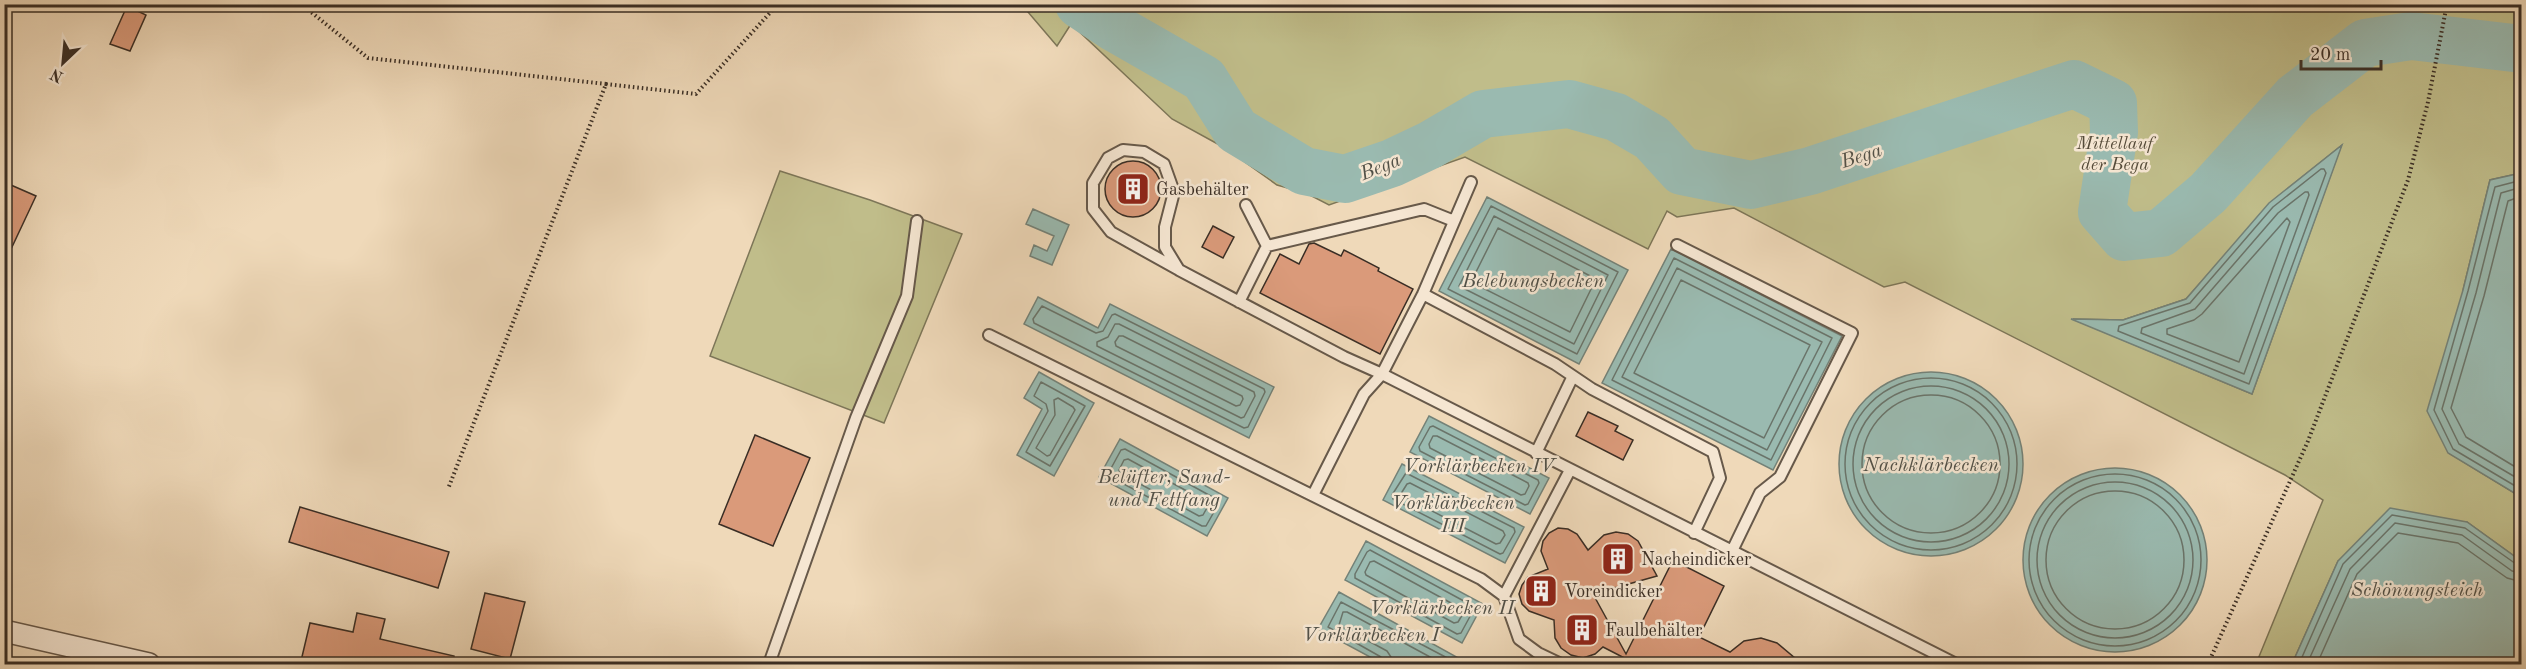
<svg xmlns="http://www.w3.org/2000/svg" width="2526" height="669" viewBox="0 0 2526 669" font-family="'Old Standard TT',serif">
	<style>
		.green { fill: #c0bd8a; stroke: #7d7658; stroke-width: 1.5; fill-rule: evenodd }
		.water { fill: #9abab0; stroke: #748278; stroke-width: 1.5 }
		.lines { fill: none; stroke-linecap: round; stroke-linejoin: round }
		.shore { stroke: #6a746a; stroke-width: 1.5 }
		.river { stroke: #9abab0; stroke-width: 48 }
		.building { fill: #da9a7a; stroke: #3a2e25; stroke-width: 1.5 }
		.service-casing { stroke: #67594a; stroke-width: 14 }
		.minor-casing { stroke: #67594a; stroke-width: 24 }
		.path { stroke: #3a2e25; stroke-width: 4; stroke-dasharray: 1.5 3; stroke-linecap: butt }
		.service { stroke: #f5e6d2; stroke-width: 10 }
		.minor { stroke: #f5e6d2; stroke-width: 21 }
		.labels { text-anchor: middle; stroke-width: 5; stroke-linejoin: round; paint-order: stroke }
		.park-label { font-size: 18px; font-style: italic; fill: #554b39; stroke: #f5e6d2 }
		.poi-label { font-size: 18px; fill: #3a2e25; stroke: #f5e6d2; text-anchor: start }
		.water-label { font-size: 20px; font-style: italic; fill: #525148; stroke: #f5e6d2 }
	</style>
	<rect width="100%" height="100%" fill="#efd9b9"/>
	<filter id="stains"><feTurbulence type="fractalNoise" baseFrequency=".00333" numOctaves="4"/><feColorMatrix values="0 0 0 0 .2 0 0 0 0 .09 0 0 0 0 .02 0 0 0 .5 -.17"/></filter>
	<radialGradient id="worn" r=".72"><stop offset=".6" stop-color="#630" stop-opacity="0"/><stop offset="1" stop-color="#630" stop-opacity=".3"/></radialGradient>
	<path class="green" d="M1022,5H2521V173L2490,180L2463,290L2449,453L2521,497V561L2467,522L2338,561L2292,664H2256L2323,500L2285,475L1905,282L1884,287L1734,208L1677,217L1667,211L1648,249L1465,157L1329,205L1306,193L1277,185L1225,148L1172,119L1071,24L1057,46ZM2341,146L2252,394L2073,319L2123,320L2186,299L2276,198Z
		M780,171L870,200L962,234L884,423L710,356Z"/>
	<path class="water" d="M2342,145L2252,394L2071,319L2123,320L2186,299L2269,203Z
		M2521,173H2522L2521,497L2448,453L2427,411L2463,290L2490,180Z
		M1487,197L1628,270L1579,364L1439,291Z
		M1033,209L1069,225L1052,265L1030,256L1034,245L1047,251L1054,236L1026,224Z
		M1671,249L1842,336L1773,470L1602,383Z
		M1038,297L1098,328L1110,304L1274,387L1249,438L1024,324Z
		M1039,372L1094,403L1054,476L1017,455L1042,409L1024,398Z
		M1839 464a92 92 0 1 1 184 0a92 92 0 1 1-184 0Z
		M1429,416L1549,478L1530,514L1410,452Z
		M1120,439L1228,498L1207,536L1099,477Z
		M1402,464L1524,527L1505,563L1383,500Z
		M2023 560a92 92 0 1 1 184 0a92 92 0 1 1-184 0Z
		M2390,508L2467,522L2521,561V664H2292L2338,561Z
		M1366,541L1483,604L1462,643L1345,580Z
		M1339,592L1462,660L1460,664H1383L1318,629Z"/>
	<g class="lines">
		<path class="shore" d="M2321,169H2324L2326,173L2249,384L2118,331L2119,326L2190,303L2273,207Z
			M2522,180L2495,187L2468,291L2434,410L2453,449L2522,490
			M2522,187L2501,193L2476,293L2442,409L2459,444L2522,481
			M2305,192H2308L2309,195L2244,374L2141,333L2142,328L2195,309L2278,213Z
			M2522,196L2508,201L2484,296L2451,408L2466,437L2522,471
			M1491,206L1618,272L1577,354L1448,289Z
			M1494,216L1608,275L1574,344L1459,286Z
			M2287,218L2290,222L2239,362L2167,334V329L2194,320L2202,314Z
			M1498,228L1596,279L1570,332L1471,282Z
			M1674,258L1832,338L1771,460L1612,380Z
			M1677,268L1822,342L1767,450L1622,377Z
			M1681,280L1810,345L1764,438L1634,373Z
			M1042,306L1096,333L1103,331L1112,315L1115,314L1264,389L1265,392L1248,427L1244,428L1034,323L1033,319Z
			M1115,324H1119L1254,392L1255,396L1244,417L1241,418L1097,346V342L1108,337Z
			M1119,336H1123L1242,396L1243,399L1240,405L1236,406L1116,346L1115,342Z
			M1845 464a86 86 0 1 1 172 0a86 86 0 1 1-172 0Z
			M1041,382L1085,406L1050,466L1026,452L1048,411L1046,404L1034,396Z
			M1853 464a78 78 0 1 1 156 0a78 78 0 1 1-156 0Z
			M1862 464a69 69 0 1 1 138 0a69 69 0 1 1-138 0Z
			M1058,398L1073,407L1075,410L1050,455L1047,456L1036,448L1055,415L1054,400Z
			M1433,426L1538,480L1539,483L1528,504L1525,505L1420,451L1419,447L1430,427Z
			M1433,436H1437L1528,483L1529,486L1525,494L1521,495L1430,448L1429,444Z
			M1125,449L1218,500L1219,503L1206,526H1202L1109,476V472L1121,450Z
			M1128,459L1207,502L1208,506L1203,515L1199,516L1120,473L1119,470L1124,460Z
			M1406,473L1514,528L1515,532L1503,553L1500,554L1393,499L1392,495Z
			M2029 560a86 86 0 1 1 172 0a86 86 0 1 1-172 0Z
			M2037 560a78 78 0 1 1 156 0a78 78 0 1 1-156 0Z
			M1410,483L1503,531L1505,535L1500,543L1496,544L1403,496L1402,492L1407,484Z
			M2046 560a69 69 0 1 1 138 0a69 69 0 1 1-138 0Z
			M1370,550L1473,606L1474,609L1461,633L1457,634L1355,578V574L1367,552Z
			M1374,561L1462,609L1464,612L1458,622L1454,623L1366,575L1365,572L1370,562Z
			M1385,664L1381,657L1328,627L1341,602L1453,661L1455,664
			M1392,664L1391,657L1387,651L1339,625L1343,612H1347L1443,664
			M2299,664L2343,564L2392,515L2465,528L2516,564L2522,565
			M2307,664L2350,569L2395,523L2462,535L2512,571L2522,573
			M2317,664L2357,574L2398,533L2458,543L2507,578L2522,582"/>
		<path class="river" d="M1079,4L1115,28L1204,79L1236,130L1304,171L1345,179L1392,163L1430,145L1483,114L1569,104L1616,117L1652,138L1682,171L1751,185L1810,171L2074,84L2113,103L2114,132L2102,212L2124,237L2161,233L2208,193L2295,97L2365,43L2411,36L2522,49"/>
	</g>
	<path class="building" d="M127,6L146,15L130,51L110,44Z
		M1105 189a28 28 0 1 1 56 0a28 28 0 1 1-56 0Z
		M4,182L36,196L4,264Z
		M1213,226L1234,237L1223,258L1202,247Z
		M1314,243L1341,256L1344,250L1379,268L1378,271L1413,289L1380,354L1260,293L1280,254L1299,264L1309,244Z
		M1588,412L1618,426L1615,431L1633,440L1623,460L1576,436Z
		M755,435L810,458L773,546L719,524Z
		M300,507L449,552L438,588L289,542Z
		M1558,528L1568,529L1577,534L1588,550L1604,535L1616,532L1628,534L1638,541L1657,576L1593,594L1626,654L1673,560L1724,586L1699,637L1730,652L1744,641L1761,638L1777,643L1802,664H1636L1603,647L1595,654L1583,658L1571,655L1561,648L1555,638L1554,620L1529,611L1522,604L1519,594L1522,585L1528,577L1548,569L1541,551L1543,541L1549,533Z
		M485,593L525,602L510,659L471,649Z
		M357,613L385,619L380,639L454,656L453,664H315L301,661L310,623L353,632Z"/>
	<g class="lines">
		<g class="service-casing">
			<path id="service" d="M1677,245L1852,333L1780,477L1760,493L1732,551
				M1267,246L1424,209L1454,221
				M1179,270L1165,247V227L1174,192L1164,164L1144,152L1123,150L1108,158L1093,183V209L1111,232L1179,270L1344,357L1382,374L1956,664
				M1423,294L1555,364L1592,389L1713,452L1720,478L1694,533
				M1239,302L1267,246L1246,205
				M989,335L1481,579L1504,596L1519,639L1538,653L1561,664
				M1536,453L1573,376
				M1313,495L1364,394L1382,374L1423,294L1471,182
				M1504,596L1570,470
				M769,664L856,418L907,296L917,221"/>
		</g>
		<g class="minor-casing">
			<path id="minor" d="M4,631L149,664"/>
		</g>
		<path class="path" d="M301,4L368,58L606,84L448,489
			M606,84L696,94L778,4
			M2208,664L2308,441L2408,180L2428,102L2447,4"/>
		<use href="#service" class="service"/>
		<use href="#minor" class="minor"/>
	</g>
	<defs>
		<g id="building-square" transform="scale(1.725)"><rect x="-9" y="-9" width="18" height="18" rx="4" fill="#8f2418" stroke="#f5e6d2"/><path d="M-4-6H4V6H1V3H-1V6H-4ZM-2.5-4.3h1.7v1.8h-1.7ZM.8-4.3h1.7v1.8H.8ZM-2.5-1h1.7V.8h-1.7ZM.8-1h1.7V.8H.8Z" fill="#fff"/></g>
	</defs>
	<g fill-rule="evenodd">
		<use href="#building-square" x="1133" y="189"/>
		<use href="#building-square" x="1618" y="559"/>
		<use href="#building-square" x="1541" y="591"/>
		<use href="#building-square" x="1582" y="630"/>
	</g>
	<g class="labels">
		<g class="park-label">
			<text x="2115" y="149">Mittellauf<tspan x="2115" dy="21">der Bega</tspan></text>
		</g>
		<g class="poi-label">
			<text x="1156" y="195">Gasbehälter</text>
			<text x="1641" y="565">Nacheindicker</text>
			<text x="1564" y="597">Voreindicker</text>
			<text x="1605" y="636">Faulbehälter</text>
		</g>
		<g class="water-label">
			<text transform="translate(1861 155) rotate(-18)" y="7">Bega</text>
			<text transform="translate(1380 166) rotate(-22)" y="7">Bega</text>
			<text x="1533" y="287">Belebungsbecken</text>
			<text x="1931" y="471">Nachklärbecken</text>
			<text x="1479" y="472">Vorklärbecken IV</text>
			<text x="1164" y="483">Belüfter, Sand-<tspan x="1164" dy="23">und Fettfang</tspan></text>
			<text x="1453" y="509">Vorklärbecken<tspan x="1453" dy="23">III</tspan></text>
			<text x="2417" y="596">Schönungsteich</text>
			<text x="1442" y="614">Vorklärbecken II</text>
			<text x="1371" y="641">Vorklärbecken I</text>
		</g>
	</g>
	<rect width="2526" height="669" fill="none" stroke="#efd9b9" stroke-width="24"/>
	<rect x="6" y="6" width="2514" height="657" fill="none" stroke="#3a2e25" stroke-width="3"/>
	<rect x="12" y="12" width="2502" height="645" fill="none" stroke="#3a2e25" stroke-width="1.5"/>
	<g transform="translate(63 63) rotate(206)" stroke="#f5e6d2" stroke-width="4.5" paint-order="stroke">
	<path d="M0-4.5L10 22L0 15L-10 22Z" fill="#3a2e25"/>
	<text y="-9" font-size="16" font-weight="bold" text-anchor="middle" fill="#3a2e25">N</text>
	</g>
	<path d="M2301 60v9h80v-9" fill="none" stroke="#3a2e25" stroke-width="3"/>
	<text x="2310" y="60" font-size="18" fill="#3a2e25" stroke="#f5e6d2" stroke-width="4.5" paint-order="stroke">20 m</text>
	<rect width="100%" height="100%" filter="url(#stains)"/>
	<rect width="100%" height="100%" fill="url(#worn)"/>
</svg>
